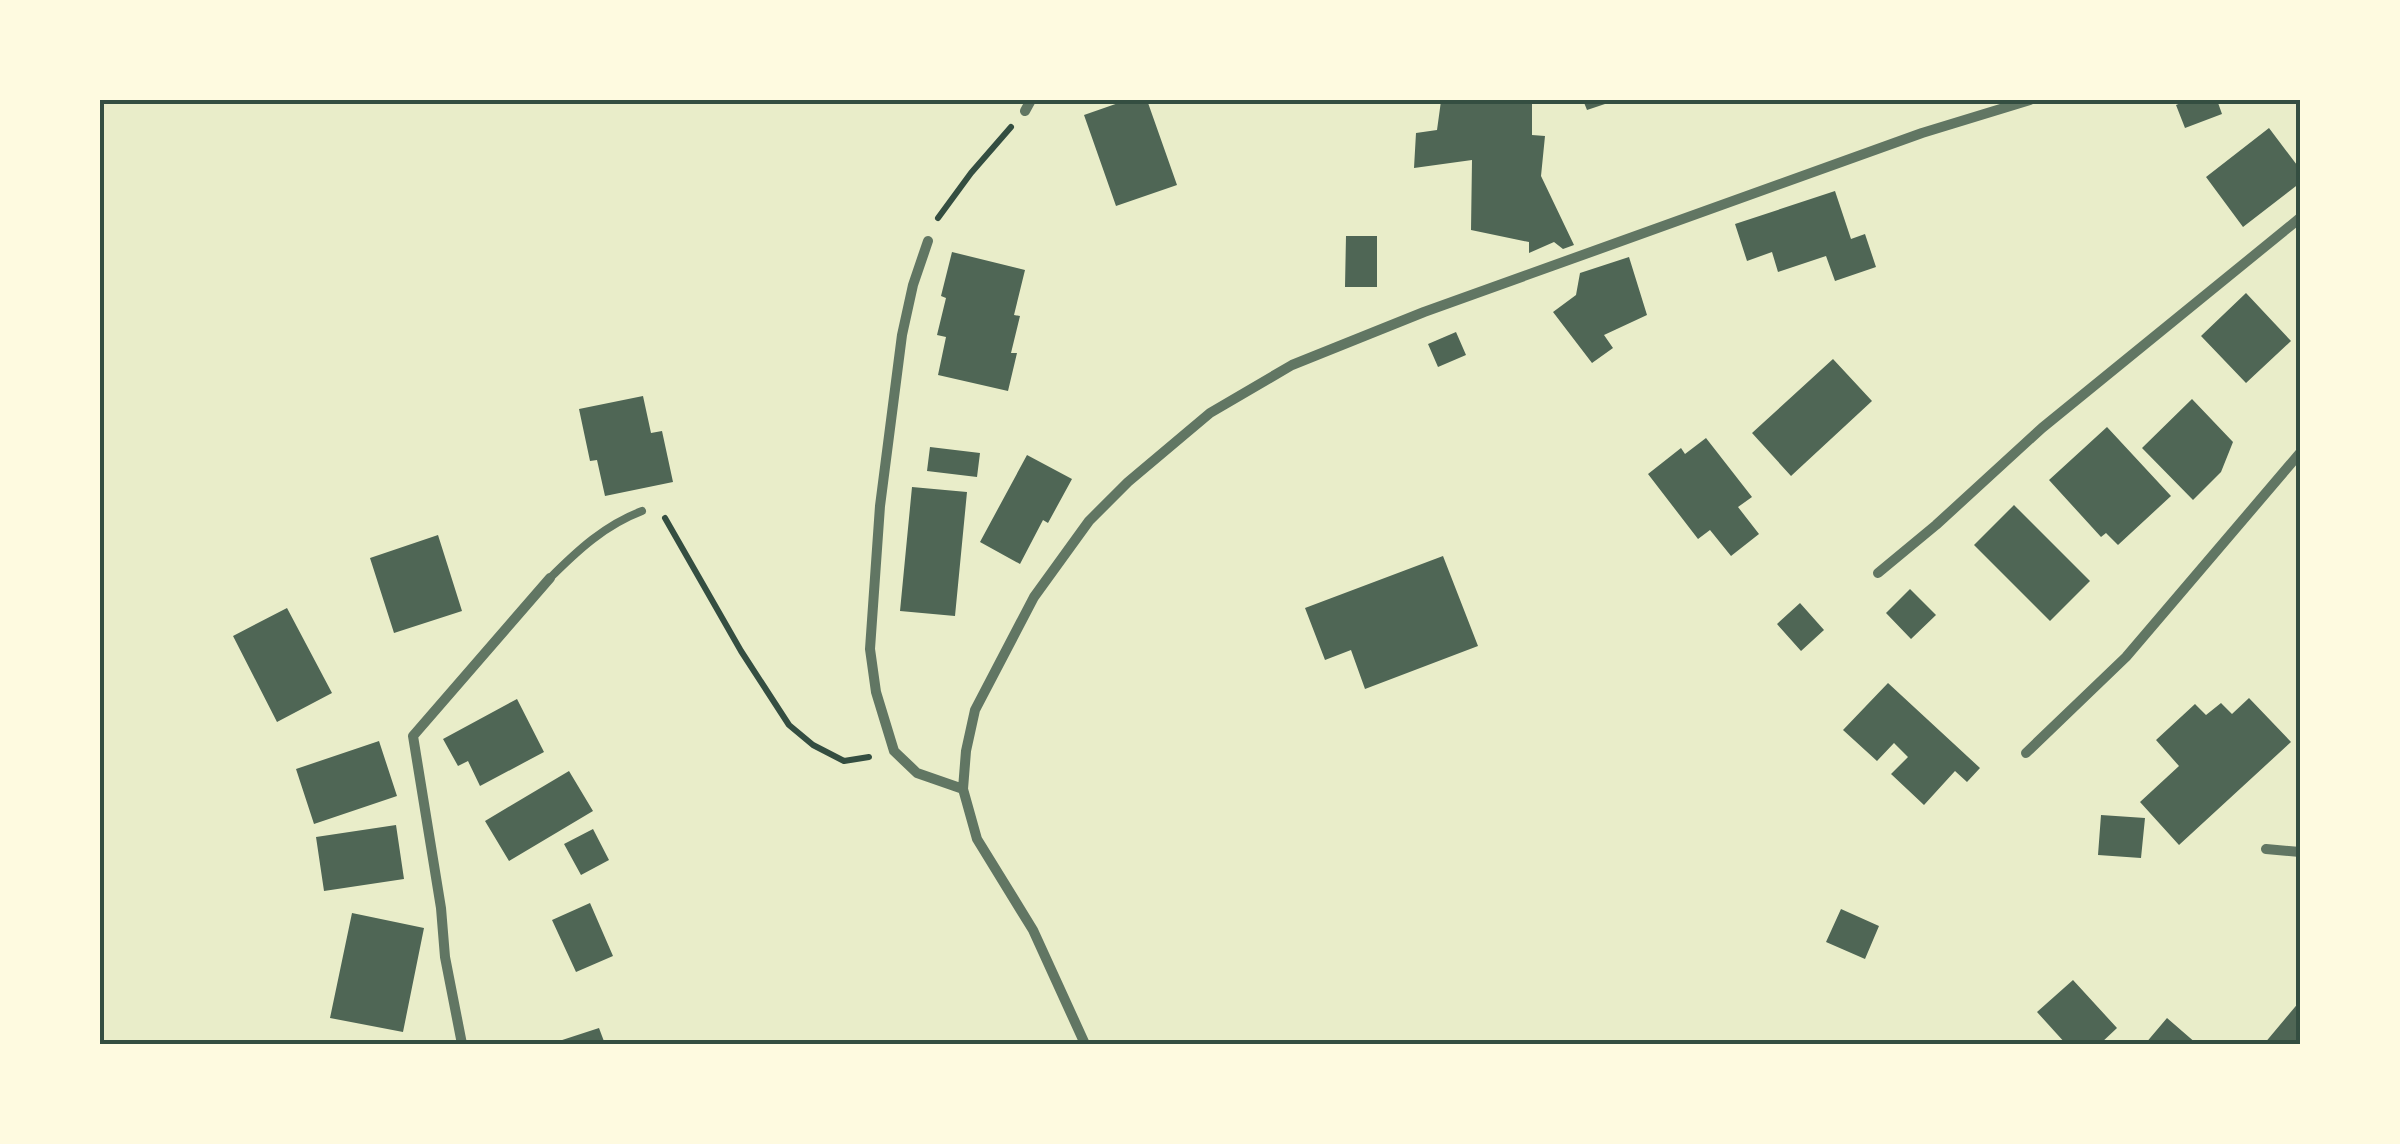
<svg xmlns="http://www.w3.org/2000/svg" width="2400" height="1144" viewBox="0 0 2400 1144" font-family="Manrope,sans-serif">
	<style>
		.building { fill: #4f6655 }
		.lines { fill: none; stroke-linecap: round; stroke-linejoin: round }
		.path { stroke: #344e41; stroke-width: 6 }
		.service { stroke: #617663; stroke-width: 8 }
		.minor { stroke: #617663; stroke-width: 10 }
		.neatline { fill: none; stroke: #344e41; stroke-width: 4 }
	</style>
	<rect width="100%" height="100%" fill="#e9edc9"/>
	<path class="building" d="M1127,100H1147L1177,185L1116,206L1084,115Z
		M1461,100H1516L1532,104V135L1545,136L1541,176L1574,245L1563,249L1554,242L1529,253V242L1471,230L1472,160L1414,168L1416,133L1437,130L1441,101L1460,104Z
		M1583,100H1614V101L1587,110Z
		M2188,100H2217L2222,114L2185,128L2176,105Z
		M2269,128L2300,169V183L2243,227L2206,177Z
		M1835,191L1851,239L1865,234L1876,267L1835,281L1826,256L1778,272L1772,252L1747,261L1735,224Z
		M1346,236H1377V287H1345Z
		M952,252L1025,270L1014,315L1020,316L1011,353H1017L1008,391L938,375L946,337L937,335L946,298L941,296Z
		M1629,257L1647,315L1604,335L1613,348L1592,363L1553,312L1576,295L1580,273Z
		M2246,293L2291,341L2246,383L2201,336Z
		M1456,332L1466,355L1438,367L1428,344Z
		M1833,359L1872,401L1791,476L1752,433Z
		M643,396L651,433L662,431L673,482L605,496L597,460L590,461L579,409Z
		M2192,399L2233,442L2221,472L2193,500L2142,448Z
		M2107,427L2171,496L2118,545L2106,533L2101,537L2049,480Z
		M1706,438L1752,497L1738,507L1759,534L1731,556L1710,530L1698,539L1648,474L1681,448L1685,454Z
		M930,447L980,453L977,477L927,471Z
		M1027,455L1072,479L1048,523L1043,520L1020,564L980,542Z
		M912,487L967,492L955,616L900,611Z
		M2014,505L2090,581L2050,621L1974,545Z
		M438,535L462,611L394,633L370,558Z
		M1443,556L1478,646L1365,689L1351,650L1325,660L1305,608Z
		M1910,589L1936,615L1911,639L1886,613Z
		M1800,603L1824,630L1801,651L1777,624Z
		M287,608L332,693L277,722L233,636Z
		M1888,683L1980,768L1967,782L1955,771L1924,805L1891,774L1908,757L1894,743L1877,761L1843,730Z
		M2249,698L2291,742L2179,845L2140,802L2179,766L2156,740L2195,704L2206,715L2221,703L2232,714Z
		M517,699L544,752L480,786L468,761L458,766L443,739Z
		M379,741L397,796L314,824L296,769Z
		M569,771L593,811L509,861L485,821Z
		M2101,815L2145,818L2141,858L2098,855Z
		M396,825L404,879L324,891L316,837Z
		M593,829L609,860L581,875L564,844Z
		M590,903L613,956L576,972L552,920Z
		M1841,909L1879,926L1865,959L1826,942Z
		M352,913L424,928L403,1032L330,1018Z
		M2073,980L2117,1028L2100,1044H2066L2037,1012Z
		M2300,1001V1044H2264Z
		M2167,1018L2197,1044H2145Z
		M599,1028L605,1044H554L553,1043Z"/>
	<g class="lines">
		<path class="path" d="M938,218L971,173L1011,127
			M665,518L741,651L789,725L813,745L844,761L869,757"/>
		<path class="service" d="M550,578C578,550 605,525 642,511"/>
		<path class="minor" d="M1025,111L1031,100
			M928,241L913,285L902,335L880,506L870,649L876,692L894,751L917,773L963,789
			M1878,573L1936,525L2042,428L2300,218
			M2026,753L2126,657L2300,453
			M2266,849L2300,852
			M462,1044L445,957L441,908L413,736L550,578
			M1085,1044L1033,930L977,839L963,789L966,751L975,710L1034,597L1089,521L1128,482L1210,413L1292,365L1424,312L1922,133L2030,100"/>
	</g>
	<rect width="2400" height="1144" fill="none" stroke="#fefae0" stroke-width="205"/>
	<rect x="102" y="102" width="2196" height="940" class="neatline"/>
</svg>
